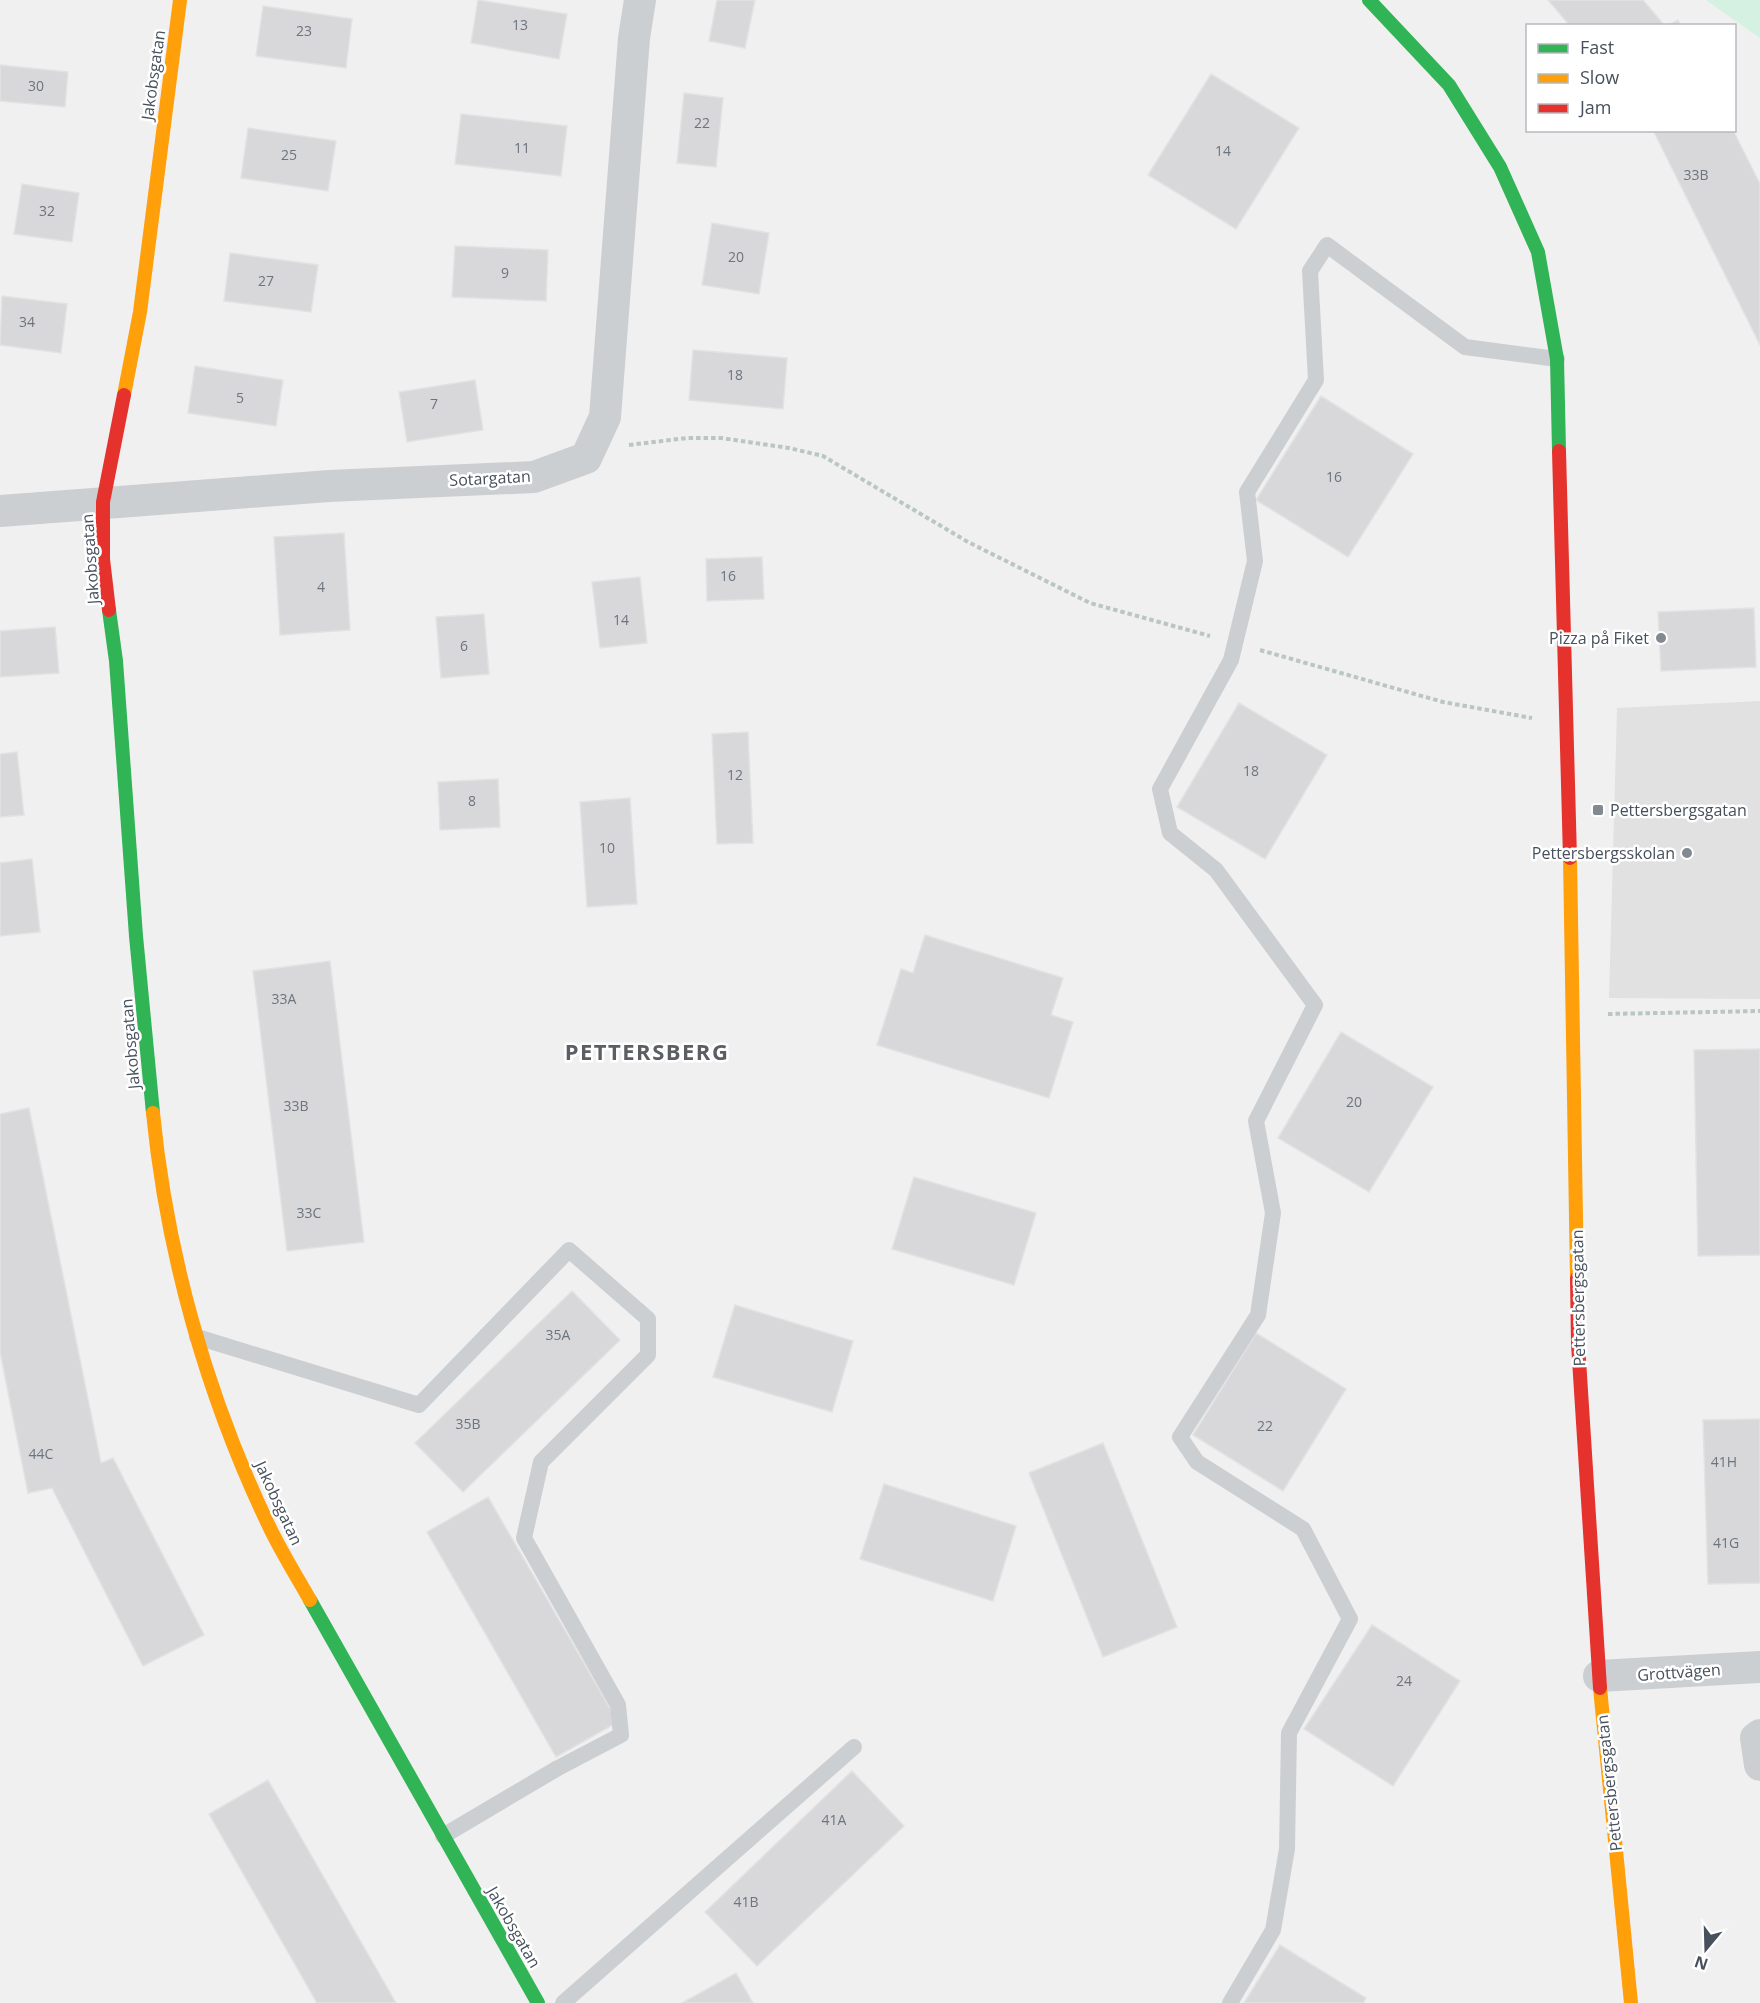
<svg xmlns="http://www.w3.org/2000/svg" width="1760" height="2003" viewBox="0 0 1760 2003" font-family="'Open Sans',sans-serif">
	<style>
		.education { fill: #e2e1e2 }
		.green { fill: #d4f1e1 }
		.building { fill: #d8d8da; stroke: #e2e2e3; stroke-width: 1.5 }
		.lines { fill: none; stroke-linecap: round; stroke-linejoin: round }
		.path { stroke: #b9c6c2; stroke-width: 4; stroke-dasharray: 4.5 3; stroke-linecap: butt }
		.lane { stroke: #cccfd1; stroke-width: 16 }
		.street { stroke: #cccfd1; stroke-width: 32 }
		.fast { stroke: #30b455; stroke-width: 14 }
		.slow { stroke: #ff9f0a; stroke-width: 14 }
		.jam { stroke: #e5322d; stroke-width: 14 }
		.poi-dot { fill: #828990; stroke: #fff; stroke-width: 2 }
		.labels { text-anchor: middle; stroke-width: 5; stroke-linejoin: round; paint-order: stroke }
		.number-label { font-size: 14px; fill: #6c747e }
		.street-label { font-size: 16px; fill: #46515d; stroke: #fff }
		.poi-label { font-size: 16px; fill: #46515d; stroke: #fff; text-anchor: end }
		.district-label { font-size: 22px; font-weight: bold; letter-spacing: 1.5px; fill: #5b5f64; stroke: #fff }
	</style>
	<rect width="100%" height="100%" fill="#f1f0f0"/>
	<path class="education" d="M1760,701V999L1609,998L1617,708Z"/>
	<path class="green" d="M1706,0H1760V38Z"/>
	<path class="building" d="M478,0L567,14L559,59L471,43Z
		M717,0H755L745,48L709,41Z
		M1548,0H1643L1665,26H1570Z
		M263,6L352,19L346,68L256,56Z
		M1678,20L1681,26H1667Z
		M0,65L68,72L65,107L0,101Z
		M1211,74L1299,128L1236,229L1148,175Z
		M684,93L723,98L716,167L677,163Z
		M461,114L567,126L561,176L455,164Z
		M248,128L336,141L328,191L241,178Z
		M1653,130H1733L1760,184V345Z
		M22,184L79,193L72,242L14,234Z
		M712,223L769,233L759,294L702,285Z
		M455,246L548,250L546,301L452,297Z
		M230,253L318,265L311,312L224,301Z
		M2,296L67,304L61,353L0,345Z
		M693,350L787,358L783,409L689,400Z
		M195,366L283,380L276,426L188,413Z
		M475,380L483,430L407,442L399,392Z
		M1321,396L1413,454L1348,557L1256,500Z
		M344,533L350,630L280,635L274,537Z
		M762,557L764,599L707,601L706,559Z
		M640,577L647,643L600,648L592,582Z
		M1754,608L1756,667L1661,671L1658,612Z
		M484,614L489,674L441,678L436,617Z
		M55,627L59,673L0,677V631Z
		M1239,703L1327,755L1265,859L1177,807Z
		M748,732L753,843L717,844L712,734Z
		M17,752L24,815L0,817V754Z
		M498,779L500,827L440,830L438,782Z
		M630,798L637,904L587,907L580,802Z
		M32,859L40,932L0,936V863Z
		M925,935L1063,978L1051,1015L1073,1022L1049,1098L877,1045L901,969L913,973Z
		M330,961L364,1242L287,1251L253,971Z
		M1341,1032L1433,1087L1369,1192L1278,1138Z
		M1760,1049V1255L1698,1256L1694,1050Z
		M29,1108L101,1463L113,1458L204,1635L143,1666L52,1488L28,1493L0,1352V1114Z
		M914,1177L1036,1213L1014,1285L892,1249Z
		M572,1291L620,1340L463,1492L415,1443Z
		M735,1305L853,1341L832,1412L713,1377Z
		M1256,1333L1346,1389L1283,1491L1193,1435Z
		M1760,1419V1583L1708,1584L1703,1420Z
		M1103,1443L1177,1627L1103,1657L1029,1473Z
		M884,1484L1016,1526L993,1601L860,1559Z
		M488,1497L618,1722L556,1757L427,1532Z
		M1372,1625L1460,1681L1393,1786L1304,1729Z
		M852,1771L904,1826L757,1966L705,1912Z
		M268,1780L396,2003H317L209,1814Z
		M1280,1945L1366,1998L1363,2003H1244Z
		M736,1973L753,2003H682Z"/>
	<g class="lines">
		<path class="path" d="M629,445L687,438H721L789,448L823,456L968,542L1090,603L1210,636
			M1260,650L1443,702L1532,718
			M1608,1014L1760,1011"/>
		<path class="lane" d="M197,1337L419,1405L569,1250L648,1319V1355L541,1462L524,1538L618,1705L621,1735L558,1768L443,1836
			M563,2003L854,1747
			M1230,2003L1273,1930L1287,1849L1289,1733L1350,1619L1303,1529L1197,1462L1180,1437L1258,1315L1273,1213L1256,1121L1315,1005L1216,870L1170,833L1160,789L1231,660L1255,561L1247,492L1316,380L1310,271L1327,245L1465,347L1557,359"/>
		<path class="street" d="M0,511L329,486L534,477L586,458L605,417L634,38L640,0
			M1599,1676L1760,1667
			M1760,1735L1756,1738L1760,1765"/>
		<path class="fast" d="M1369,0L1449,85L1500,167L1538,252L1557,359L1559,451
			M109,610L116,661L136,936L153,1113
			M310,1600L538,2003"/>
		<path class="slow" d="M124,395L140,312L180,0
			M1570,858L1577,1278
			M153,1113C167,1255 207,1396 268,1524C280,1550 296,1575 310,1600
			M1600,1688L1631,2003"/>
		<path class="jam" d="M1559,451L1570,858
			M109,610L103,559V502L124,395
			M1577,1278L1578,1344L1600,1688"/>
	</g>
	<g class="poi-dot">
		<circle cx="1661" cy="638" r="6"/>
		<rect x="1592" y="804" width="12" height="12" rx="3"/>
		<circle cx="1687" cy="853" r="6"/>
	</g>
	<g class="labels">
		<g class="number-label">
			<text x="520" y="30">13</text>
			<text x="304" y="36">23</text>
			<text x="36" y="91">30</text>
			<text x="702" y="128">22</text>
			<text x="522" y="153">11</text>
			<text x="1223" y="156">14</text>
			<text x="289" y="160">25</text>
			<text x="1696" y="180">33B</text>
			<text x="47" y="216">32</text>
			<text x="736" y="262">20</text>
			<text x="505" y="278">9</text>
			<text x="266" y="286">27</text>
			<text x="27" y="327">34</text>
			<text x="735" y="380">18</text>
			<text x="240" y="403">5</text>
			<text x="434" y="409">7</text>
			<text x="1334" y="482">16</text>
			<text x="728" y="581">16</text>
			<text x="321" y="592">4</text>
			<text x="621" y="625">14</text>
			<text x="464" y="651">6</text>
			<text x="1251" y="776">18</text>
			<text x="735" y="780">12</text>
			<text x="472" y="806">8</text>
			<text x="607" y="853">10</text>
			<text x="284" y="1004">33A</text>
			<text x="1354" y="1107">20</text>
			<text x="296" y="1111">33B</text>
			<text x="309" y="1218">33C</text>
			<text x="558" y="1340">35A</text>
			<text x="468" y="1429">35B</text>
			<text x="1265" y="1431">22</text>
			<text x="41" y="1459">44C</text>
			<text x="1724" y="1467">41H</text>
			<text x="1726" y="1548">41G</text>
			<text x="1404" y="1686">24</text>
			<text x="834" y="1825">41A</text>
			<text x="746" y="1907">41B</text>
		</g>
		<g class="street-label">
			<text transform="translate(153 75) rotate(-82)" y="6">Jakobsgatan</text>
			<text transform="translate(490 478) rotate(-3)" y="6">Sotargatan</text>
			<text transform="translate(90 559) rotate(-94)" y="6">Jakobsgatan</text>
			<text transform="translate(130 1044) rotate(-95)" y="6">Jakobsgatan</text>
			<text transform="translate(1578 1298) rotate(-91)" y="6">Pettersbergsgatan</text>
			<text transform="translate(279 1503) rotate(65)" y="6">Jakobsgatan</text>
			<text transform="translate(1679 1672) rotate(-4)" y="6">Grottvägen</text>
			<text transform="translate(1609 1783) rotate(-96)" y="6">Pettersbergsgatan</text>
			<text transform="translate(514 1927) rotate(60)" y="6">Jakobsgatan</text>
		</g>
		<g class="poi-label">
			<text x="1649" y="644">Pizza på Fiket</text>
			<text x="1610" y="816" text-anchor="start">Pettersbergsgatan</text>
			<text x="1675" y="859">Pettersbergsskolan</text>
		</g>
		<g class="district-label">
			<text x="647" y="1060">PETTERSBERG</text>
		</g>
	</g>
	<rect x="1526" y="24" width="210" height="108" fill="#ffffff" stroke="#b5b9be" stroke-width="1.5"/>
	<rect x="1538" y="44" width="30" height="9" fill="#30b455" stroke="#b5b9be" stroke-width="1.5"/>
	<text x="1580" y="54" font-size="18" fill="#46515d">Fast</text>
	<rect x="1538" y="74" width="30" height="9" fill="#ff9f0a" stroke="#b5b9be" stroke-width="1.5"/>
	<text x="1580" y="84" font-size="18" fill="#46515d">Slow</text>
	<rect x="1538" y="104" width="30" height="9" fill="#e5322d" stroke="#b5b9be" stroke-width="1.5"/>
	<text x="1580" y="114" font-size="18" fill="#46515d">Jam</text>
	<g transform="translate(1706 1949) rotate(199)" stroke="#ffffff" stroke-width="4.5" paint-order="stroke">
	<path d="M0-4.5L10 22L0 15L-10 22Z" fill="#46515d"/>
	<text y="-9" font-size="16" font-weight="bold" text-anchor="middle" fill="#46515d">N</text>
	</g>
</svg>
